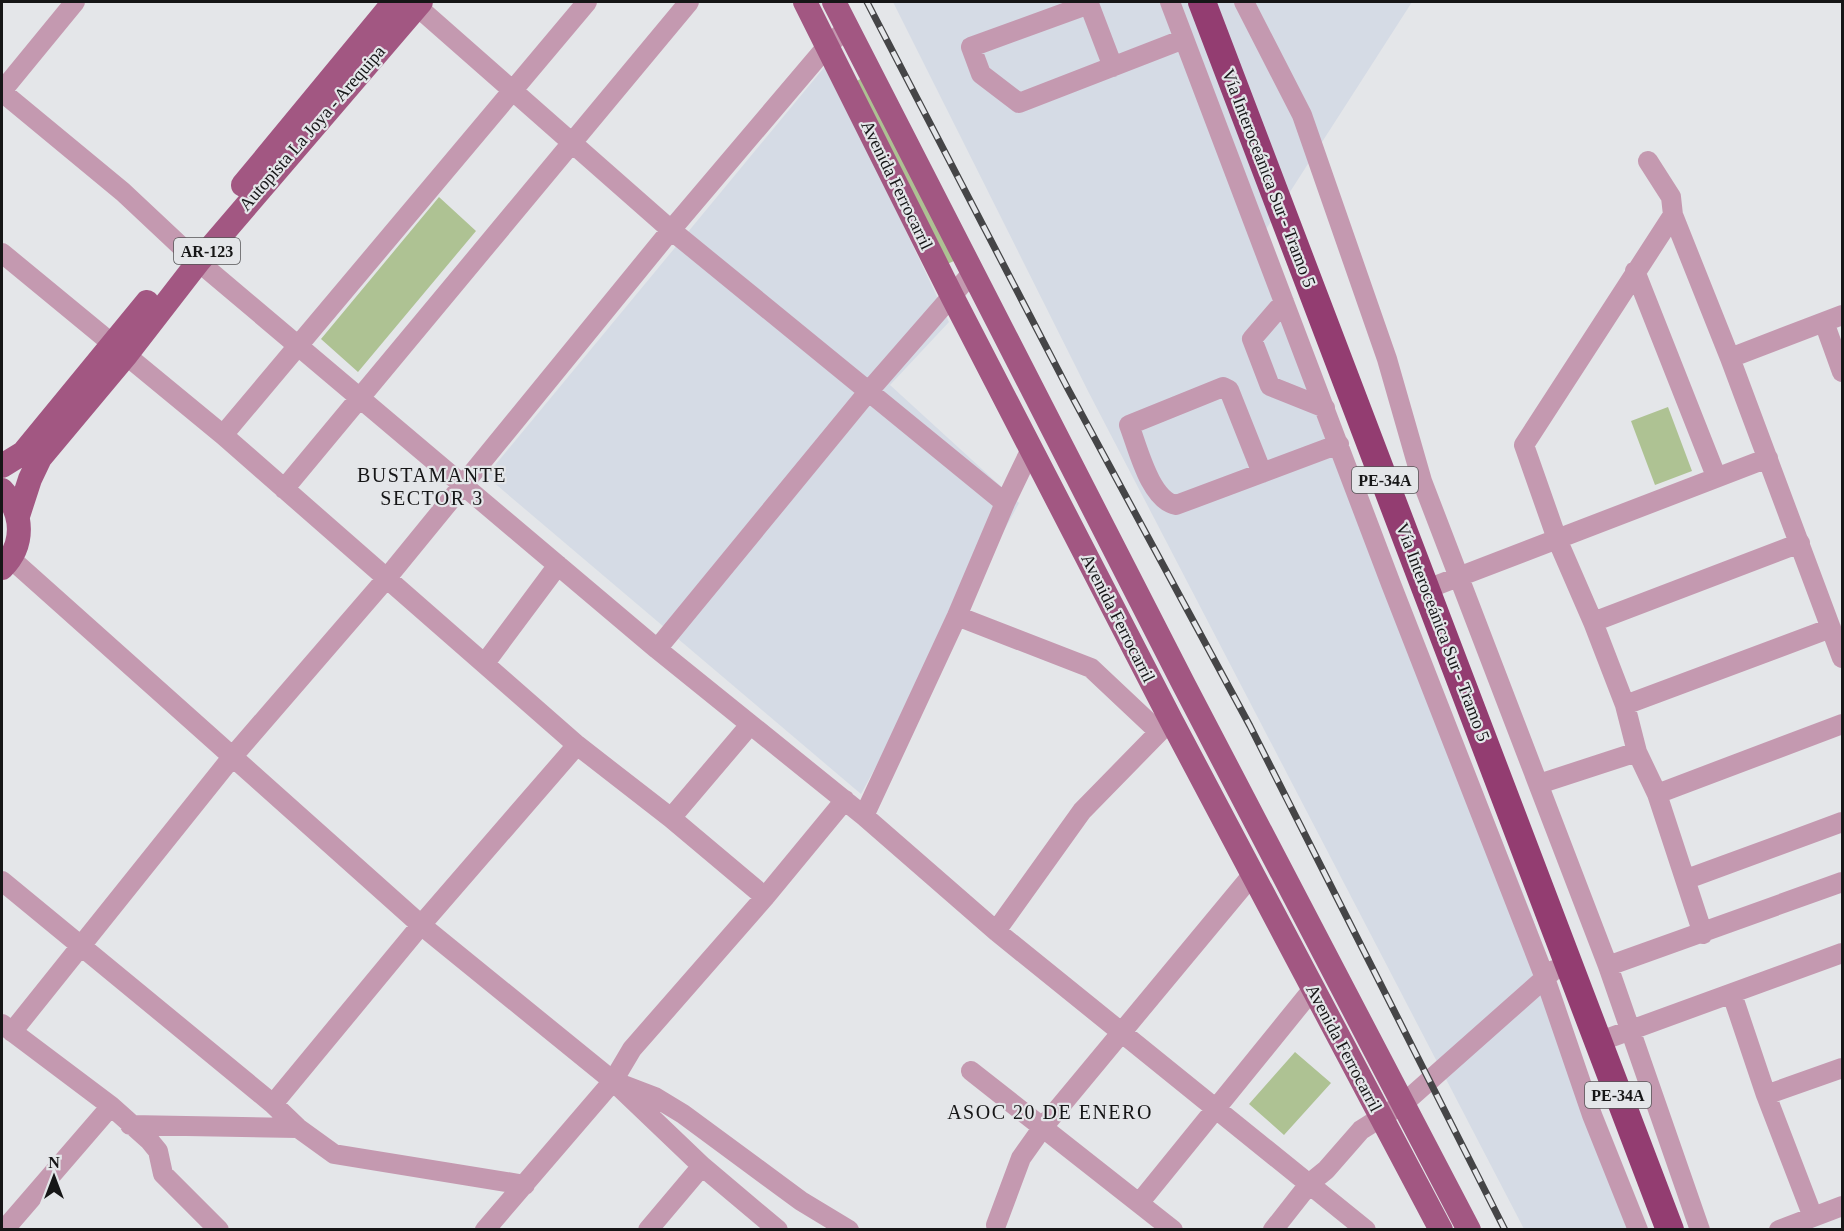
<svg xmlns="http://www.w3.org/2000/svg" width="1844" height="1231" viewBox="0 0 1844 1231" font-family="'Times New Roman',serif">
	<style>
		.built { fill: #d5dbe5 }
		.green { fill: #aec293 }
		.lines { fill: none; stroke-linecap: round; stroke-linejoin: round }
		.minor { stroke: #c499b0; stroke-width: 20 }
		.major { stroke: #a25782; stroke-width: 24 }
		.highway { stroke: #933d71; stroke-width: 28 }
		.rail-casing { stroke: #454547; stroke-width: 7 }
		.rail { stroke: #e4e6e9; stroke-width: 4.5; stroke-dasharray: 14; stroke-linecap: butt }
		.labels { text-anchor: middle; stroke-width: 4.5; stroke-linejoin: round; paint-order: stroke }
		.shield { fill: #e4e6e9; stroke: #545456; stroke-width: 1.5 }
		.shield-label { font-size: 16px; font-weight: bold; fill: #161617 }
		.street-label { font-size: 18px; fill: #161617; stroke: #e4e6e9 }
		.neighbourhood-label { font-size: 20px; letter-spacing: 1.5px; fill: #161617; stroke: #e4e6e9 }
	</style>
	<rect width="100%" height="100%" fill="#e4e6e9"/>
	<path class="built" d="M893,2H1412L1261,237L1530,911L1595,1099L1647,1229H1524L1089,393Z
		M827,64L949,322L890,385L1019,503L861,794L486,476Z"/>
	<path class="green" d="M862,78L954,261L947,264L855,82Z
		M439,197L476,231L358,372L321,339Z
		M1668,407L1692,471L1655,485L1631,421Z
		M1295,1052L1331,1083L1284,1135L1249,1104Z"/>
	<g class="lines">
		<path class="minor" d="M412,2L671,230L1005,503
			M1170,2L1391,584L1545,978L1592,1115L1638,1230
			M1244,2L1302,115L1387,359L1422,481L1608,966L1700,1230
			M1113,67L1089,4L971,47L981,74L1019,103L1184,39
			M2,91L75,2
			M2,92L123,192L187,252L657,649L864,816L996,931L1366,1230
			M1648,161L1671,197L1673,215L1730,358L1842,658
			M1673,215L1524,445L1557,539L1593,622L1625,705L1637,752L1657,794L1703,934
			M2,253L223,435L577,745L671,818L765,897
			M1635,271L1716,476
			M1284,302L1252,339L1270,386L1325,408
			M1824,322L1842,372
			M1730,358L1842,315
			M223,435L587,2
			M1262,473L1229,390L1223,387L1129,425C1138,448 1150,500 1176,505L1339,444
			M284,489L689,2
			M10,558L421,925L613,1081L702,1166L778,1230
			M1427,589L1768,458
			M957,616L1091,668L1159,732
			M1593,622L1800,543
			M657,649L868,392L971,274
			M485,663L558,565
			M1625,705L1831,628
			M1539,784L1637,752
			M1657,794L1842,724
			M864,816L957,616L1005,503L1031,449
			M671,818L750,725
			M1687,879L1842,822
			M2,881L273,1104L298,1128L334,1154L525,1185
			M996,931L1082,811L1171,720
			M1608,966L1842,882
			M1732,994L1766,1095L1813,1217
			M2,1024L111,1106L149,1140L158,1151L163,1174L219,1230
			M12,1032L233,756L386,579L671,230L828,45L848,28
			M1598,1042L1842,953
			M971,1071L1173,1230
			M621,1084L655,1097L683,1114L801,1201L849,1230
			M1766,1095L1842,1068
			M273,1104L421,925L577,745
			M130,1125L298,1128
			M1140,1202L1312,990
			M996,1225L1021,1158L1043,1127L1253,874
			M4,1230L111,1106
			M485,1230L613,1081L632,1049L765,897L845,800
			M648,1230L702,1166
			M1273,1230L1310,1183L1326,1170L1361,1130L1404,1103L1554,970
			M1779,1230L1842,1206"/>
		<path class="major" d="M805,2L952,296L1171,720L1441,1230
			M834,2L1184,685L1469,1230
			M243,185L394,2
			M2,466L23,453L147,302
			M2,490C24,513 25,545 2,568
			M18,516L30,479L40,458L127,354L199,261L421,2"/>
		<path class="highway" d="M1202,2L1670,1230"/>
		<g class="rail-casing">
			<path id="rail" d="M867,2L1068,389L1250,726L1505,1230"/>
		</g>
		<use href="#rail" class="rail"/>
	</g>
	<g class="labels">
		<g class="shield">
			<rect x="174" y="238" width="66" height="26" rx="4.5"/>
			<rect x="1352" y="467" width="66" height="26" rx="4.5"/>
			<rect x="1585" y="1082" width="66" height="26" rx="4.5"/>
		</g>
		<g class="shield-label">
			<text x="207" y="257">AR-123</text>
			<text x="1385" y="486">PE-34A</text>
			<text x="1618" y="1101">PE-34A</text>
		</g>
		<g class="street-label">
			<text transform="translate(312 128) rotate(-49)" y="6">Autopista La Joya - Arequipa</text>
			<text transform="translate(1269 178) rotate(69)" y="6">Vía Interoceánica Sur - Tramo 5</text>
			<text transform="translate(897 185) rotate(64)" y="6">Avenida Ferrocarril</text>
			<text transform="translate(1118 618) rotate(63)" y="6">Avenida Ferrocarril</text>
			<text transform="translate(1443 632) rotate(69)" y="6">Vía Interoceánica Sur - Tramo 5</text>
			<text transform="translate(1344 1048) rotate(62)" y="6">Avenida Ferrocarril</text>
		</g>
		<g class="neighbourhood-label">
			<text x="432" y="482">BUSTAMANTE<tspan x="432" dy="23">SECTOR 3</tspan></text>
			<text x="1050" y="1119">ASOC 20 DE ENERO</text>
		</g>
	</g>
	<rect width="1844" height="1231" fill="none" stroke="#161617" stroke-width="6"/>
	<g transform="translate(54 1177)" stroke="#e4e6e9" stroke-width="4.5" paint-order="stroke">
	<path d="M0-4.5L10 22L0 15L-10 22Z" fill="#161617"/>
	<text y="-9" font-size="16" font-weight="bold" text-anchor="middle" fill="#161617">N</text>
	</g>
</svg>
